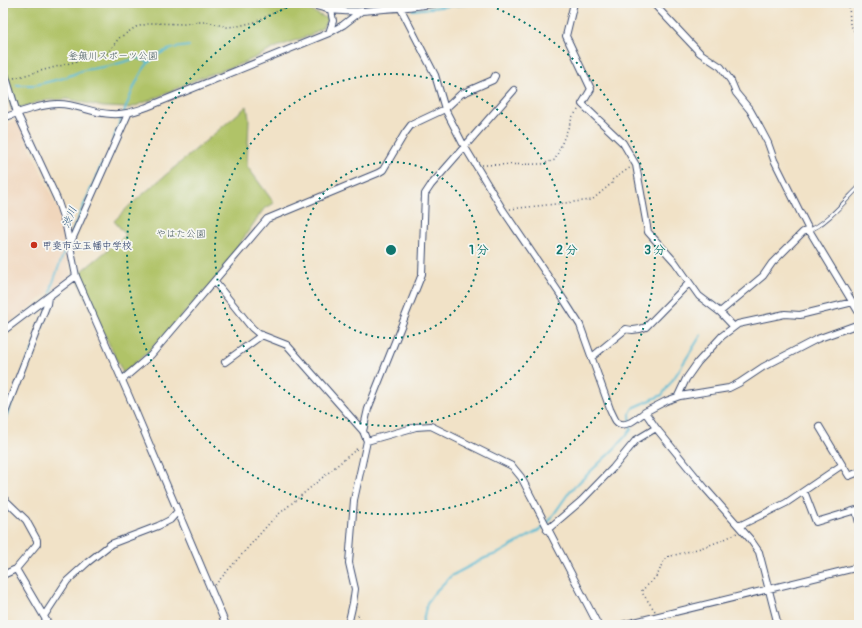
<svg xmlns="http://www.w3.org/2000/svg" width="862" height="628" viewBox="0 0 862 628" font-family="Pangolin,'Klee One',sans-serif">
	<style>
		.built { fill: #f0d6bc }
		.green { fill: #b0c367; stroke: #667962 }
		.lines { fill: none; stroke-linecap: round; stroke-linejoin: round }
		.stream { stroke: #56bad4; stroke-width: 2 }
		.lane-casing { stroke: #3b4a6e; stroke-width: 4.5 }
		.street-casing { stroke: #3b4a6e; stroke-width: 8 }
		.path { stroke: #3b4a6e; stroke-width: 1.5; stroke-dasharray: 1 3; stroke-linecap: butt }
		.lane { stroke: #fff; stroke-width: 3 }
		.street { stroke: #fff; stroke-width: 6 }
		.ring { fill: none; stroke: #0f766e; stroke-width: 2; stroke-dasharray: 2 4 }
		.poi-dot { fill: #c8321e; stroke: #f6f6f2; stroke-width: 1.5 }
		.labels { text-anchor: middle; stroke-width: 3.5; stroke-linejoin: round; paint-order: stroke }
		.park-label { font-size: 10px; fill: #485b61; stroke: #f6f6f2 }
		.poi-label { font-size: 10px; fill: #1b2f5e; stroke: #f6f6f2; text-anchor: start }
		.water-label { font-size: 11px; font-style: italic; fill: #2d5981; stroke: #f6f6f2 }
		.centre { fill: #0f766e; stroke: #f6f6f2; stroke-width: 2 }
		.ring-label { font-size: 12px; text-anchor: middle; font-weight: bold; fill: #0f766e; stroke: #f6f6f2; stroke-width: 3.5; stroke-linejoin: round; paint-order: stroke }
	</style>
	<rect width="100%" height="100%" fill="#f6f6f2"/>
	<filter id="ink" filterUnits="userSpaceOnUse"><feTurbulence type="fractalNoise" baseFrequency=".025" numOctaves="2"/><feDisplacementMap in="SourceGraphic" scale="8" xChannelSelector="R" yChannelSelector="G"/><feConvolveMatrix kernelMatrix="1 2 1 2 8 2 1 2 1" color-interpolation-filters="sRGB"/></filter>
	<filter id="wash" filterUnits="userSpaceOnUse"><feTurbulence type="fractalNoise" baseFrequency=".012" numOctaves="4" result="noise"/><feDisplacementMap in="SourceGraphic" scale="16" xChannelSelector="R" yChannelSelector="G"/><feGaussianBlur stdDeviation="0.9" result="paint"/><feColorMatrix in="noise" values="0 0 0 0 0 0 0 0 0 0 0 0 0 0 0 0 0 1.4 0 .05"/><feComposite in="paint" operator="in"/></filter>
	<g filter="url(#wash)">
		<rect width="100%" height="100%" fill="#f1e2c7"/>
		<path class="built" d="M18,120L60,214L71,276L3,327V125Z"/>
		<path class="green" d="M3,3H299L297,4L328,19L322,28L311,35L277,47L246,62L200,78L151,100L130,108L103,107L68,99L42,101L12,110L6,90L3,91Z
			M335,3H408L351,10Z
			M247,106L249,119L247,166L274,203L263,210L214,281L148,352L123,373L125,377L76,276L126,235L114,221L129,206Z"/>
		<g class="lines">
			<path class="stream" d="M412,10L469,4L502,3
				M16,85H35L64,78L84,70L109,66L138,58L148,62
				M124,112C134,88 141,59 168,50C174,47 182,47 189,46
				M112,143L122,116
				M70,237L102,164
				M51,293L52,285L67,244
				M3,425L50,305L51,298
				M422,625L427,603L434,593L451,576L485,558L499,553L541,529L547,524L570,491L615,448L631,430L630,413L633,408L662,395L676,375L701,335"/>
		</g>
	</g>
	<g filter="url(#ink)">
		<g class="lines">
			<g class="lane-casing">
				<path id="lane" d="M809,230C824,226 846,200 858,188L859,184"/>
			</g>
			<g class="street-casing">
				<path id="street" d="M308,3C335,14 357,12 384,9C402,8 419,6 437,3
					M574,3L566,36L591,89L582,104L623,143L636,165L648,232L675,262L699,296L720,312L734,327
					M653,3L700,53L721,67L731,81L736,93L750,110L759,126L768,143L774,160L809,230L859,313
					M401,9L435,75L445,109L463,144L503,210L564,300L580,325L610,409C612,413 614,418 616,421C624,431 639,416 645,412
					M329,33L333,21L331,10
					M3,67L17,113L57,199L66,226L76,276L129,396L226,625
					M3,118C20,112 39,105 57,104C75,103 93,114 111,114C124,115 135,111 147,107L329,33L343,25L360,12
					M70,244L128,114
					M214,281L252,328L259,334L287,345L363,431L367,441L354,500L349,563L355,589L353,603L348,625
					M720,312L763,276L772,263L803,232L809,230
					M3,331L48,297L76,276
					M592,357L626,329C633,331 639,330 646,327L689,283
					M225,362L262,335
					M122,380L151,355L267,219L378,173L383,170L405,133L411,125L445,109L461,94L493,80L495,76
					M678,396L686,379L698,362L722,336L738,324L785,314L800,315L853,302
					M3,418L47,304L48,297
					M819,426L849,476L859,472
					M363,431L368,409L422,274L425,194L431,185L514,90
					M367,441L416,427L431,426L512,466L521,477L598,625
					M804,491L816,522L856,510L859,523
					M3,498L26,520L37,540V544L16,569L3,575
					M739,526L786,503L842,465
					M547,530L581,501L613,468L636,440L656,428
					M16,569L49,625
					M44,616L67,581L88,562L111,544L158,526L170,520L178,511
					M622,625L859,567
					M778,625L759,552L750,539L705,488L656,428L645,412L666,401L680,396L729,388L739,383L763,367L817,339L859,324"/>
			</g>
			<path class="path" d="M849,3L850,24L859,39
				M14,78L108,53L119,38L136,27L152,23L184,24L196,22H208L227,27L238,26L255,22L290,5
				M482,165L542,164L555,160L573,116L579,109
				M510,209L592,200L612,183V180L631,167
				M215,585L273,519L359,447
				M655,611L643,594L642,590C648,585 655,579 659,572C661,567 662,561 667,557C691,551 715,545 737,533
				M358,615L363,625"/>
			<use href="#lane" class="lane"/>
			<use href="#street" class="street"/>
		</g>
	</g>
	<g class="ring">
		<circle cx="391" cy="250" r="88"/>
		<circle cx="391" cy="250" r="176"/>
		<path d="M486 4A264 264 0 1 1 296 4"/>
	</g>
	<circle class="poi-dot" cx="34" cy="245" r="4"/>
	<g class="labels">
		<g class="park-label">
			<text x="113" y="59">釜無川スポーツ公園</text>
			<text x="181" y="237">やはた公園</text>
		</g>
		<g class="poi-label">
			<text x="42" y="249">甲斐市立玉幡中学校</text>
		</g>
		<g class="water-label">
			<text transform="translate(69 217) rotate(-68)" y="4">渋川</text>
		</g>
	</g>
	<circle cx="391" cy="250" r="6" class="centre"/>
	<g class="ring-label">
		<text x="479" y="254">1 分</text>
		<text x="567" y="254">2 分</text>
		<text x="655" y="254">3 分</text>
	</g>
	<rect width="862" height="628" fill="none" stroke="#f6f6f2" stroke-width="16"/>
</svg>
